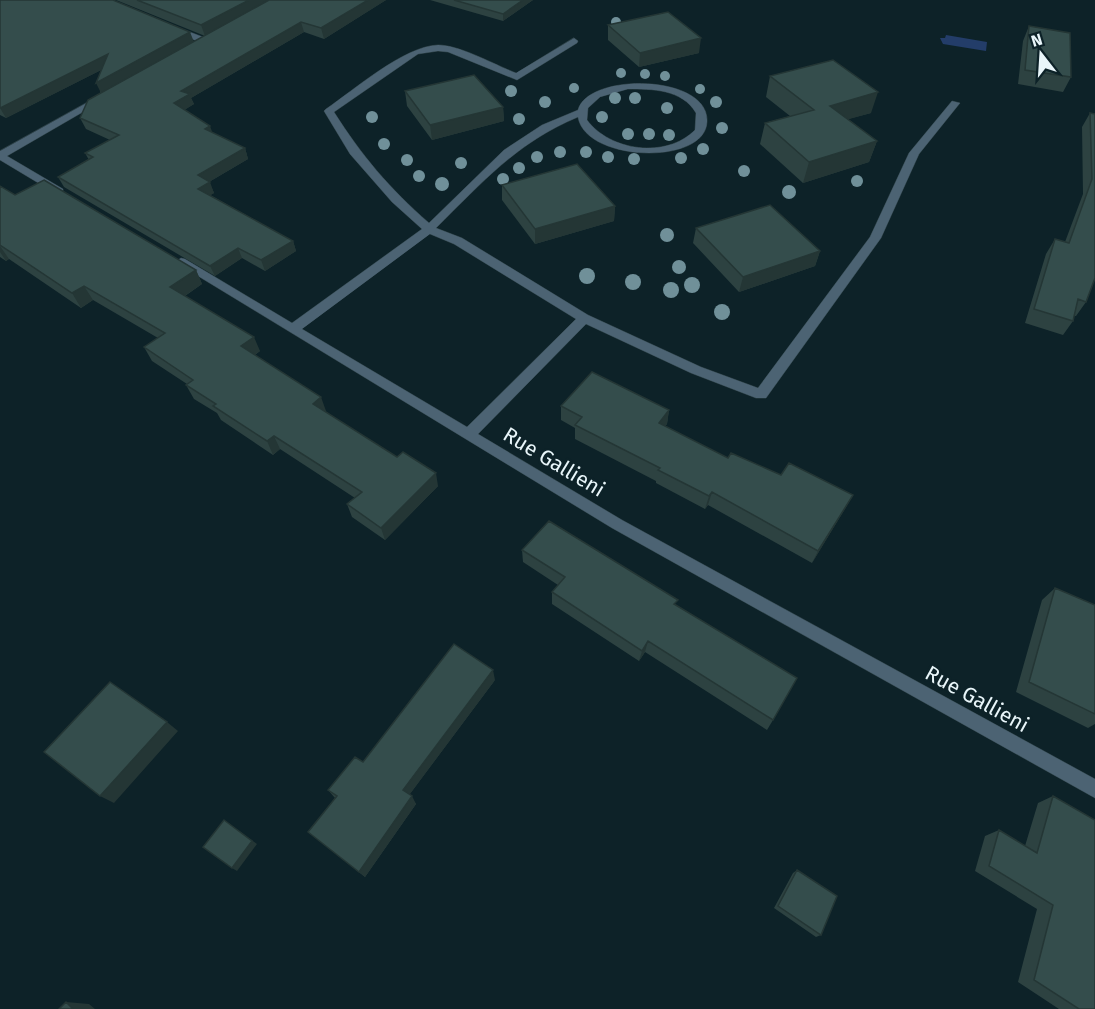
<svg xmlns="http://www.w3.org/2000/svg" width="1095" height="1009" viewBox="0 0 1095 1009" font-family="'Fira Sans',sans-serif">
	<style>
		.water { fill: #233d69 }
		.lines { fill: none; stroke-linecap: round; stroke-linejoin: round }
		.minor-casing { stroke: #2c4045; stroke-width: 1 }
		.minor { fill: #4c6373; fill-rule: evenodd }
		.tree { fill: #709099 }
		.wall { fill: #2d4241 }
		.shaded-wall { fill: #243635 }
		.building { fill: #344d4c; stroke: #243635; stroke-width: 1.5 }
		.labels { text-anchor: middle; stroke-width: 5; stroke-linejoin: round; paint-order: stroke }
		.street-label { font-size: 21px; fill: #e9f6fa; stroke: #0d2228 }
	</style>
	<rect width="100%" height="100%" fill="#0d2228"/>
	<path class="water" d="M946,35L987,42L986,51L943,44L940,38H945Z"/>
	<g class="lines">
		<g class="minor-casing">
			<path id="minor" d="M172,25L208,39L209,41L202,43L169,30L168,28Z
				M574,38L578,41L577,43L517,80L448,52L438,51L418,54L334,112C362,156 389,188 429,223L504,150L542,125L578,110C588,72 710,74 707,122C705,166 585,162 578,117C516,143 483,182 436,228L462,238L588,315L701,367L758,388L870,237L909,153L952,101L960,103L919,154L881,238L766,398H756L691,373L586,324L478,434L622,520L1095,779V798L612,528L175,262L181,258L185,259L292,323L422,229L392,202L350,154L324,111L326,109C354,90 404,46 438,45C460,45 495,65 516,73ZM628,89C652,89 682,89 696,113L695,130C666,159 610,151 587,120L588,108L600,97ZM430,234L454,244L576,319L467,427L302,329Z
				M99,96L107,98L7,156L63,189V193H55L0,160V151Z"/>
		</g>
		<use href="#minor" class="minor"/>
	</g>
	<g class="tree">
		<circle cx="616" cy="22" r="5"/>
		<circle cx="621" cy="73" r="5"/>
		<circle cx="645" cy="74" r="5"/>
		<circle cx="665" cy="76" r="5"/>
		<circle cx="574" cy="88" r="5"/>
		<circle cx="700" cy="89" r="5"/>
		<circle cx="511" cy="91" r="6"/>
		<circle cx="615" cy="98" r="6"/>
		<circle cx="635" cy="98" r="6"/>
		<circle cx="545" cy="102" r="6"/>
		<circle cx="716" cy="102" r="6"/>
		<circle cx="667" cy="108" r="6"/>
		<circle cx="372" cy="117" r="6"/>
		<circle cx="602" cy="117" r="6"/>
		<circle cx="519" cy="119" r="6"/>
		<circle cx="722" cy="128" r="6"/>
		<circle cx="628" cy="134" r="6"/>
		<circle cx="649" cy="134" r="6"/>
		<circle cx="669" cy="135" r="6"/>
		<circle cx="384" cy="144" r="6"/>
		<circle cx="703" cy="149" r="6"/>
		<circle cx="560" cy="152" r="6"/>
		<circle cx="586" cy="152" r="6"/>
		<circle cx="537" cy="157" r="6"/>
		<circle cx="608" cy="157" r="6"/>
		<circle cx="681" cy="158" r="6"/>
		<circle cx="634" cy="159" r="6"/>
		<circle cx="407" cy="160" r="6"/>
		<circle cx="461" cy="163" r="6"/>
		<circle cx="519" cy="168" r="6"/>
		<circle cx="744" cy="171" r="6"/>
		<circle cx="419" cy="176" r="6"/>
		<circle cx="503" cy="179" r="6"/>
		<circle cx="857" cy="181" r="6"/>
		<circle cx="442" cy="184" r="7"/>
		<circle cx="789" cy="192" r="7"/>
		<circle cx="667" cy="235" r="7"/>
		<circle cx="679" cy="267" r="7"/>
		<circle cx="587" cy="276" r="8"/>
		<circle cx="633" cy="282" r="8"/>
		<circle cx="692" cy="285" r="8"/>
		<circle cx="671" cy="290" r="8"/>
		<circle cx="722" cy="312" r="8"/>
	</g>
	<path class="wall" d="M0,0L194,42L205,36L116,0H386L324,39L304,32L191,98L194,104L184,110L213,133L245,148L248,159L209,182L214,193L210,195L293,241L296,251L265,271L242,258L215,276L64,187L58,177L89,160L85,153L110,140L86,129L80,118L100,93L101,70L6,118L0,115Z
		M430,0H533L503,21Z
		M608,25L699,53L639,67L608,40Z
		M1029,26L1071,77L1063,92L1018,84L1023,41Z
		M770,76L871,113L848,119L877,141L869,162L803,183L760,144L765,123L790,116L766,97Z
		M405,91L503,107L504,121L432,140L407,106Z
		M1090,113L1095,114L1086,302L1076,316H1074L1073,321L1063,335L1025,323L1046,254L1055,239L1065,242L1083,194L1082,127Z
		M502,185L615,206L614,221L535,244L502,200Z
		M0,186L15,195L196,270L202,284L185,296L260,351L255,355L326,411H325L438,486L385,540L352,517L347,504L355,498L280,449L273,455L221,420L217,413L194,399L186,385L187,384L152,361L144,347L158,338L93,300L81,308L9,259L6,261L0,257Z
		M696,228L820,251L815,266L739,292L693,243Z
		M561,406L669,410L667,424L665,426L728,458L781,475L853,495L812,563L708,505L705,509L656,483V481L575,439V428L561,420Z
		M522,550L676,605L773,720L767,730L645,652L639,661L552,604V592L558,585L523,562Z
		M1055,588L1095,605V724L1088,728L1016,692L1042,600Z
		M495,680L409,795L416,804L365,877L308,832L335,798L328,790L363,762Z
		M1053,796L1095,1009H1059L1018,982L1037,909L975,871L985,836L999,830L1025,846L1038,803Z
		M797,870L821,935L816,937L774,908L793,873Z"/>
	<path class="shaded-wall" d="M249,0H270L205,36L201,25Z
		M368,0H386L324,39L321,28Z
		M523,0H533L503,21V14Z
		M301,22L304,32L191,98L194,104L178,114L174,103L181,91Z
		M190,32L194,42L101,93L96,83Z
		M701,38L699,53L639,67L640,53Z
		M108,54L113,64L6,118L0,108Z
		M878,92L871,113L824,126L830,106Z
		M503,107L504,121L432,140L430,125Z
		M210,126L214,137L205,129Z
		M877,141L869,162L803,183L809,162Z
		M245,148L248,159L202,186L198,175Z
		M210,182L214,193L203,200L198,189Z
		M615,206L614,221L535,244V229Z
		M293,241L296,251L265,271L261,260Z
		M0,246L9,259L6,261L0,252Z
		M238,248L242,258L215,276L210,266Z
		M820,251L815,266L739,292L743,277Z
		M196,270L202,284L177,301L170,287Z
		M84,286L93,300L81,308L72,293Z
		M254,337L260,351L247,360L241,346Z
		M321,397L326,411L318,417L313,404Z
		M669,410L667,424L656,437L659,423Z
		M274,436L280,449L273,455L267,441Z
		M436,473L438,486L385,540L381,528Z
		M712,492L708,505L705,509L709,496Z
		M853,495L845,509L812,563L818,551Z
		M648,641L645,652L639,661L642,651Z
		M493,670L495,680L407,798L403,790Z
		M167,722L178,731L114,803L100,796Z
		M412,796L416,804L365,877L359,872Z
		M224,820L257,844L237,871L232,868Z
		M66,1002L89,1004L95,1009H73Z"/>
	<path class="building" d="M0,0H113L190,32L96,83L108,54L0,108Z
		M137,0H249L201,25Z
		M269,0H368L321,28L301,22L181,91L190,94L174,103L210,126L205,129L245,148L198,175L210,182L198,189L293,241L261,260L238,248L210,266L58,177L93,157L85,153L119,135L80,118L88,100Z
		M454,0H523L503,14Z
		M668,12L701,38L640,53L608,25Z
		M1029,26L1070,33L1071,77L1025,70Z
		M833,60L878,92L830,106L877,141L809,162L765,123L814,110L770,76Z
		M474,75L503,107L430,125L405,91Z
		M1090,113L1095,114V278L1086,302L1078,299L1073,321L1034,309L1055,239L1069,243L1092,179Z
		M577,164L615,206L535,229L502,185Z
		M44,180L196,270L170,287L254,337L241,346L321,397L313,404L397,457L403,452L436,473L381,528L347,504L362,492L274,436L267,441L213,406L216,404L186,385L193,380L144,347L165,333L84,286L72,293L0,245V186L15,195Z
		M770,205L820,251L743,277L696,228Z
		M592,372L669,410L659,423L728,458L731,453L781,475L789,463L853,495L818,551L712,492L709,496L658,470L660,468L575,425L582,417L561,406Z
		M549,521L678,600L674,604L797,678L773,720L648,641L642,651L552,592L565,577L522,550Z
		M1055,588L1095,605V714L1029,682Z
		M454,644L493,670L403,790L412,796L359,872L308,832L337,796L328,790L355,757L363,762Z
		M110,682L167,722L100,796L44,752Z
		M1053,796L1095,820V1009H1079L1034,980L1053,905L989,866L999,830L1037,853Z
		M224,820L252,841L232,868L203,847Z
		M797,870L837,896L821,935L778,906Z
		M66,1002L73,1009H59Z"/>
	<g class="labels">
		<g class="street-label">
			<text transform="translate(554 462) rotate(31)" y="7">Rue Gallieni</text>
			<text transform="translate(977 699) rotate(29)" y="7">Rue Gallieni</text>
		</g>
	</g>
	<g transform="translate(1041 54) rotate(343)" stroke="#0d2228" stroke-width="4.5" paint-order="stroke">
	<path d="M0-4.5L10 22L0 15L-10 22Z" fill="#e9f6fa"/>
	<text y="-9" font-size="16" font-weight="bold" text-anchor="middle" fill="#e9f6fa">N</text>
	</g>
</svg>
